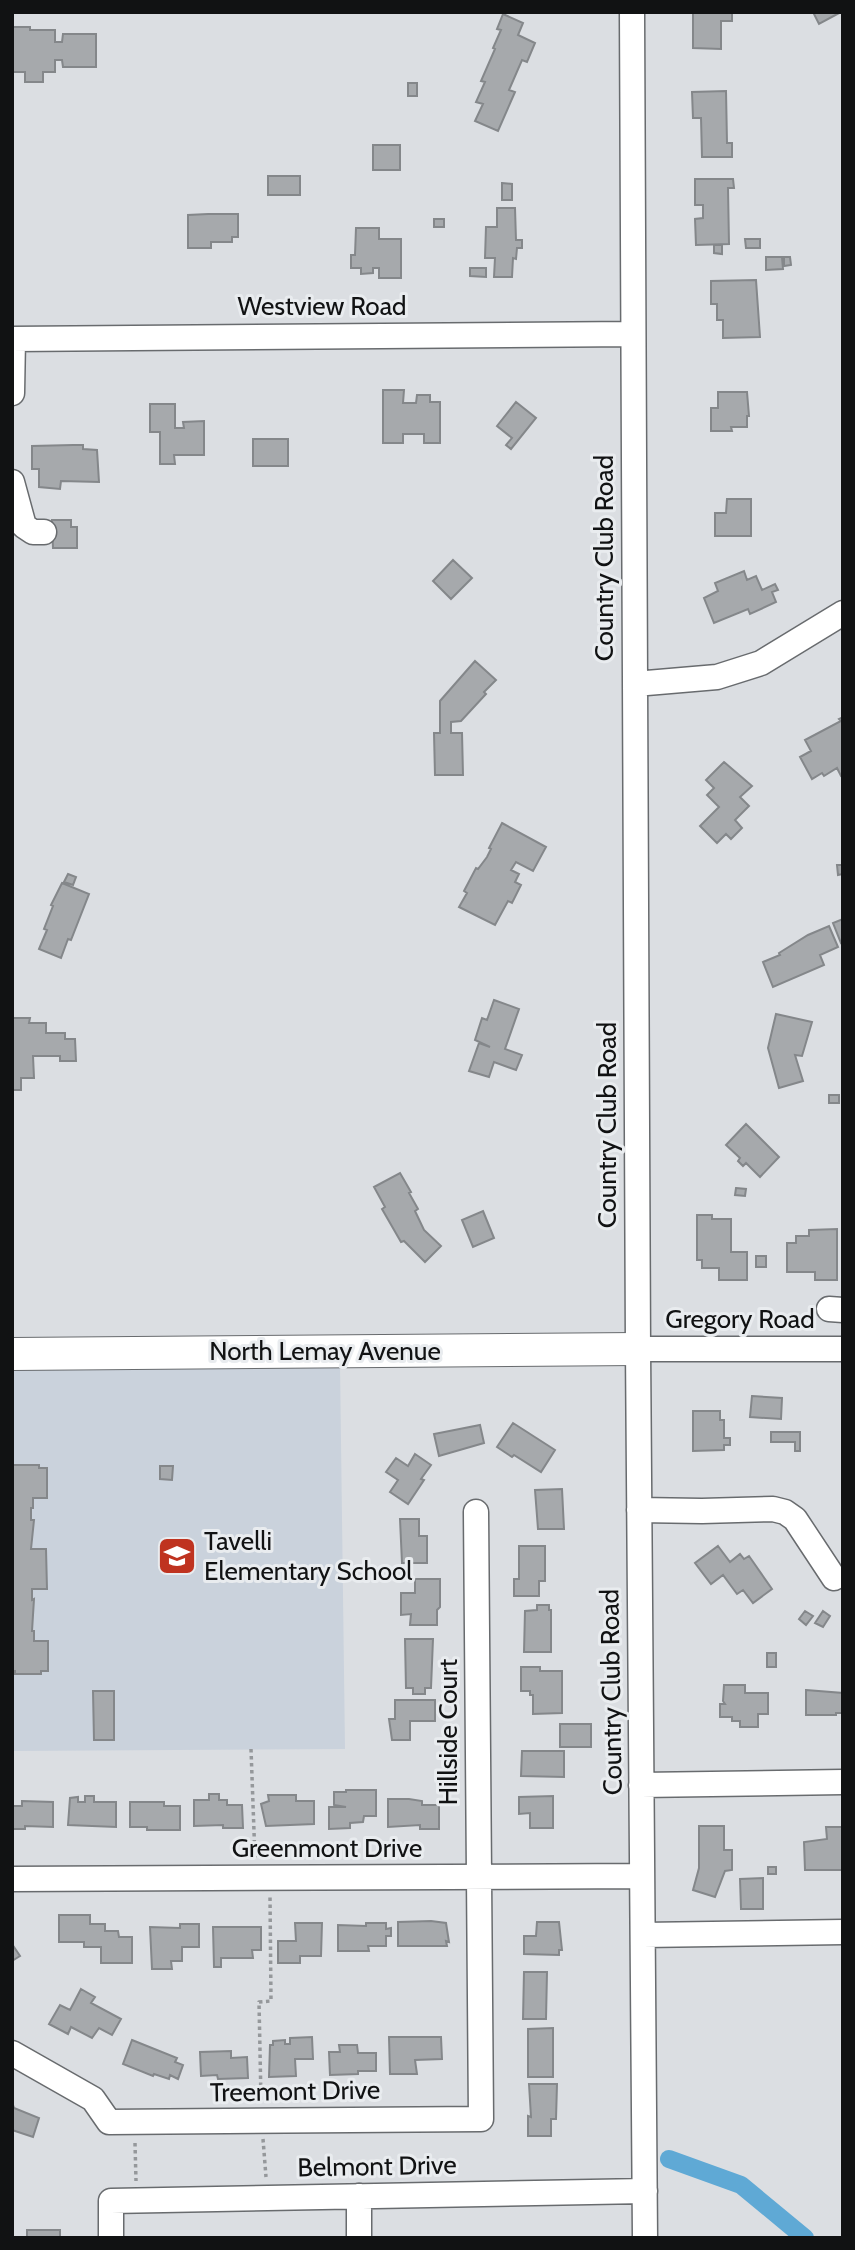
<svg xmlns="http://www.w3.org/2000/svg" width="855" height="2250" viewBox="0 0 855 2250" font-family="Cabin,sans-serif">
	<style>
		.built { fill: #cad2dc }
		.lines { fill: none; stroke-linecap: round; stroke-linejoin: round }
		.canal { stroke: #5fa9d5; stroke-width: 18 }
		.building { fill: #a6a9ac; stroke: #84878a; stroke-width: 2 }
		.minor-casing { stroke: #686b6e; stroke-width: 27 }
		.major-casing { stroke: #686b6e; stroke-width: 34 }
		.path { stroke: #95989b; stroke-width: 3.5; stroke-dasharray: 3.5 3.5; stroke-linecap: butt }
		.minor { stroke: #fff; stroke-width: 24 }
		.major { stroke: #fff; stroke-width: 32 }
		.labels { text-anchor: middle; stroke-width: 6; stroke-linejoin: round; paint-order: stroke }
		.street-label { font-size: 26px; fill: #111213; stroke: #e9ecef }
		.poi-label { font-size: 26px; fill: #111213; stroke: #e9ecef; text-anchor: start }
	</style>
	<rect width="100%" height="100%" fill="#dbdee2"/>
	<path class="built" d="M12,1363L340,1364L345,1749L12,1751Z"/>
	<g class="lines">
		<path class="canal" d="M669,2159L741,2185L805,2238"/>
	</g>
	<path class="building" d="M693,12H732V21H721V49L693,48Z
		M813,12H841L819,24Z
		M503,14L523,23L518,35L535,43L527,62L522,60L509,90L515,92L498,131L475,121L483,104L476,102L485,82L481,81L495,49L493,48L501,30L497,29Z
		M12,27H30V30H55V42H62L63,34H96V67H63L62,60H55V72H43V82H25V72H13Z
		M408,83H417V96H408Z
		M726,91L727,143H732V157H702L701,118H693L692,92Z
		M373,145H400V170H373Z
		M268,176H300V195H268Z
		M695,179H733L734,188H728L729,244L696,245L695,219L703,218V205H695Z
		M502,183L512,184V200H502Z
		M497,208H515L516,240H522V248H517L516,259L513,258L512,277H494L495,258H485L486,227H497Z
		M208,214H238V237H232V242H211V248H188V215Z
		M434,219H444V227H434Z
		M356,228H379V239H401V278H379V268H373V273L361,274V268H351V255H355Z
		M745,239H760V248H746Z
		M714,245H722V254L714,253Z
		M766,257H782L783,269L766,270Z
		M784,257H790L791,265L784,266Z
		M470,268H486V277L470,276Z
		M756,280L760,337L723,338V320H717V304H711V281Z
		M383,390H404L403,403H416L417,395H430V402H440V443H424V434H403V443H383Z
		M718,392H747L749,416H747V427H731L732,431H711V408H718Z
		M516,402L536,418L511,449L506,445L512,438L497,426Z
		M150,404H175V428H184L183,422L204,421V455H174L175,464H160V432H150Z
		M253,439H288V466H253Z
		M73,445H83V449L97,450L99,482L61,481L60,489L39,487V469H32V446Z
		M727,499H751V536H715V513H726Z
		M52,520H71V527H77V548H53Z
		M453,560L472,578L451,599L433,581Z
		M744,571L747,580L756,576L762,590L775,584L778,590L772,592L776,602L750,614L748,609L714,623L704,598L718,591L715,583Z
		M475,661L496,680L484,692L486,694L461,721L451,722V733H462L463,775H435L434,733H440V701Z
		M843,717V775L841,776L837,768L824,776L822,773L812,779L800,757L811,751L805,740L841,721L839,719Z
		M724,762L752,786L740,797L749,806L735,820L742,828L731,839L726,834L717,843L700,826L719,807L707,795L714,788L706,780Z
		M502,823L546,847L533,871L516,862L511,870L519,874L515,882L521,885L512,903L508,901L495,925L459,907L467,893L464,891L476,868L478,869L487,857L491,849L489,848Z
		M837,865H843V874L838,875Z
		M68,874L76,877L73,885L64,882Z
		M62,883L89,894L71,940L68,939L61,958L39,949L47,930L44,929L53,906L51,905Z
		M843,919V942L841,943L833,923Z
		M829,926L838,947L820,955L824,965L773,987L763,962L780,955L779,953L808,935Z
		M494,1000L519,1009L505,1049L522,1055L516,1070L494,1062L489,1077L469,1071L479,1043L490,1047L475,1040L482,1018L487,1020Z
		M776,1014L812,1022L802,1056L795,1055L803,1081L779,1088L768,1048Z
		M12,1018H30L29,1023H46V1033H65V1039H75L76,1061H60V1056H33L34,1078H21V1090H12Z
		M829,1095H839V1103H829Z
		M746,1124L779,1157L760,1177L746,1163L743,1166L738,1161L740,1158L726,1145Z
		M400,1173L411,1192L409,1193L418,1209L415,1211L424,1230L441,1246L425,1262L404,1241L401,1242L382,1209L385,1207L374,1187Z
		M736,1188L746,1189L745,1196L735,1195Z
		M483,1211L494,1238L473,1247L462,1220Z
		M697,1215H712V1219H731V1252H747V1280H719V1268H702V1260H697Z
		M837,1229V1280H815V1272H787V1243H796V1236H809V1230Z
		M756,1256H766V1267H756Z
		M752,1396L782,1398L781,1419L750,1417Z
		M693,1411H720V1420H724V1438H730V1445H724V1450L693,1451Z
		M513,1423L555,1450L541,1472L514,1455L512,1457L497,1447Z
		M480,1425L484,1443L439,1456L434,1434Z
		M771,1432H800V1451H795V1442H771Z
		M415,1454L431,1465L421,1479L424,1480L408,1504L390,1492L398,1480L386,1472L396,1458L408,1466Z
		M13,1465H39V1468H47V1498H33V1508H31V1520H34L31,1549H46L47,1589H32V1600L34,1599L32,1631H34V1641H48V1671H41V1674H15V1671H12Z
		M160,1466H173L172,1480L160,1479Z
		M562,1489L564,1529H538L535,1490Z
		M400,1519H419V1536H427V1563H402Z
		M519,1546H545V1581H539V1596H514V1579H519Z
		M718,1546L730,1562L740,1554L744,1559L749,1556L772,1589L753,1603L743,1590L737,1594L723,1575L711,1584L695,1563Z
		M415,1579H440V1607L437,1610V1625H410L411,1614L401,1615V1593H415Z
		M537,1605H549V1610H551V1652H524L525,1611L537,1610Z
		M805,1611L813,1616L806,1625L799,1619Z
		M823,1611L830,1616L823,1627L815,1623Z
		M405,1639H433L431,1688H425V1694H413V1688H406Z
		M767,1653H776V1667H767Z
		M521,1667H540V1671H562V1713L533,1714V1695H530V1691H521Z
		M724,1685H745V1693H768V1714H758V1727H740V1721H732V1717H720V1704H725L723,1701Z
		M806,1690L843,1693V1713H836V1715H806Z
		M93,1691H114V1740H94Z
		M395,1700H435V1721H410V1740H392L389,1719H395Z
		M560,1724H591V1747H560Z
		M522,1751H564V1777L521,1776Z
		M346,1790H376V1816H364L363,1822L350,1823V1828L329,1829V1807H346L334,1805V1792H346Z
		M209,1794H219V1800H227V1805H242L243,1828H223V1825L194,1826V1800H209Z
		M268,1795H296V1801H314V1824L266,1826L261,1804L269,1801Z
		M85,1796H94V1802H116V1827L68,1825L70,1798L78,1797V1802H85Z
		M553,1796V1828H530V1813L519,1814V1797Z
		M388,1799H409L422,1801V1805H439V1829H420V1825L388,1827Z
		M22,1801L53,1802V1827L25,1826V1829H12V1806H22Z
		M130,1802H164V1806H180V1830H147V1827H130Z
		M699,1826H724V1850H732V1870L725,1871L715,1897L693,1890L699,1868Z
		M826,1827H843V1870H805L804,1842L827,1839Z
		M768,1867H776V1874H768Z
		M763,1878V1909H741L740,1879Z
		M59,1915H90V1924H105V1931H118L119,1937H132V1963H101V1947H84V1942H59Z
		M431,1921L446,1923L449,1942L446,1941L447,1946H398V1922Z
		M537,1922H559L562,1950H559V1955L524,1954V1936H536Z
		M295,1923H322L321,1956H300V1963H278V1941H296Z
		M366,1923H386V1929L391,1928V1936H386V1946H368L369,1951H338V1925L366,1926Z
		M180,1924H199V1947H182V1961H171L172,1969H152L150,1927L180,1928Z
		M213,1927H261V1950H252L253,1958H221V1967H214Z
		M12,1944L20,1956L12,1961Z
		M524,1972H547L546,2019H523Z
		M81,1989L95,1997L91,2003L121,2019L112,2035L99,2028L92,2038L71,2027L68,2034L49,2024L60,2005L70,2010Z
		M553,2028V2077H528V2029Z
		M312,2037L313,2059H295L296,2076L269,2077L270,2045H273V2041L285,2040V2044H290V2038Z
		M389,2037H441L442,2059L415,2060L417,2074H390Z
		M132,2040L177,2058L175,2062L183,2065L178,2079L170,2075L169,2079L154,2074L153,2076L123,2064Z
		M339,2045H357L358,2053H376V2071H358V2074L330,2075L329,2052H340Z
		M231,2051V2058L247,2057L248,2078L218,2079L217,2075L201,2076L200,2052Z
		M529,2084H557L556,2119H551V2136H528V2116L531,2117Z
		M12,2102L14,2108L39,2118L33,2137L12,2130Z
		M27,2230H60V2238H27Z"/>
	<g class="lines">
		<g class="minor-casing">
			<path id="minor" d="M632,12L638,1349L645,2238
				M12,339L633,334
				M12,393L13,339
				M12,482L24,526L33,532H44
				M635,684L717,677L761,663L843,613
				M829,1309L843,1310
				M638,1349H843
				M639,1510L702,1511L773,1509L785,1512L795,1519L834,1578
				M641,1785L843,1782
				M12,1879L642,1876
				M643,1935L843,1932
				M12,2053L93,2099L109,2122L481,2119L476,1512
				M111,2238V2201L645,2191
				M359,2238V2196"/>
		</g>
		<g class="major-casing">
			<path id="major" d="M12,1354L638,1349"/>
		</g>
		<path class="path" d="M251,1749L255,1859
			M261,2100L259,2002L271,2001L270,1896
			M263,2139L266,2177
			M135,2143L136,2181"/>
		<use href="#minor" class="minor"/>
		<use href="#major" class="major"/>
	</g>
	<defs>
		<g id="school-square" transform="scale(2.0125)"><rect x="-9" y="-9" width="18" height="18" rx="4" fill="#bf3320" stroke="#e9ecef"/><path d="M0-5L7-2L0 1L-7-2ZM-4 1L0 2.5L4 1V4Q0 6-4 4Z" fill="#fff"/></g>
	</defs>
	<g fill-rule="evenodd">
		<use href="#school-square" x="177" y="1556"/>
	</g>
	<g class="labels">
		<g class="street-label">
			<text x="322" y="315">Westview Road</text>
			<text transform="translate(604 558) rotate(-90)" y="9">Country Club Road</text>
			<text transform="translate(607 1125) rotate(-90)" y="9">Country Club Road</text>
			<text x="740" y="1328">Gregory Road</text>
			<text x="325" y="1360">North Lemay Avenue</text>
			<text transform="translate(611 1692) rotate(-91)" y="9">Country Club Road</text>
			<text transform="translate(448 1732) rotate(-90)" y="9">Hillside Court</text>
			<text x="327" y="1857">Greenmont Drive</text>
			<text transform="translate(295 2091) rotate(-1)" y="9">Treemont Drive</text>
			<text transform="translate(377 2166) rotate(-1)" y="9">Belmont Drive</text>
		</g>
		<g class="poi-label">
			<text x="204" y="1550">Tavelli<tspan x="204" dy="30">Elementary School</tspan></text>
		</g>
	</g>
	<rect width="855" height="2250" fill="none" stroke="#111213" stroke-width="28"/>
</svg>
